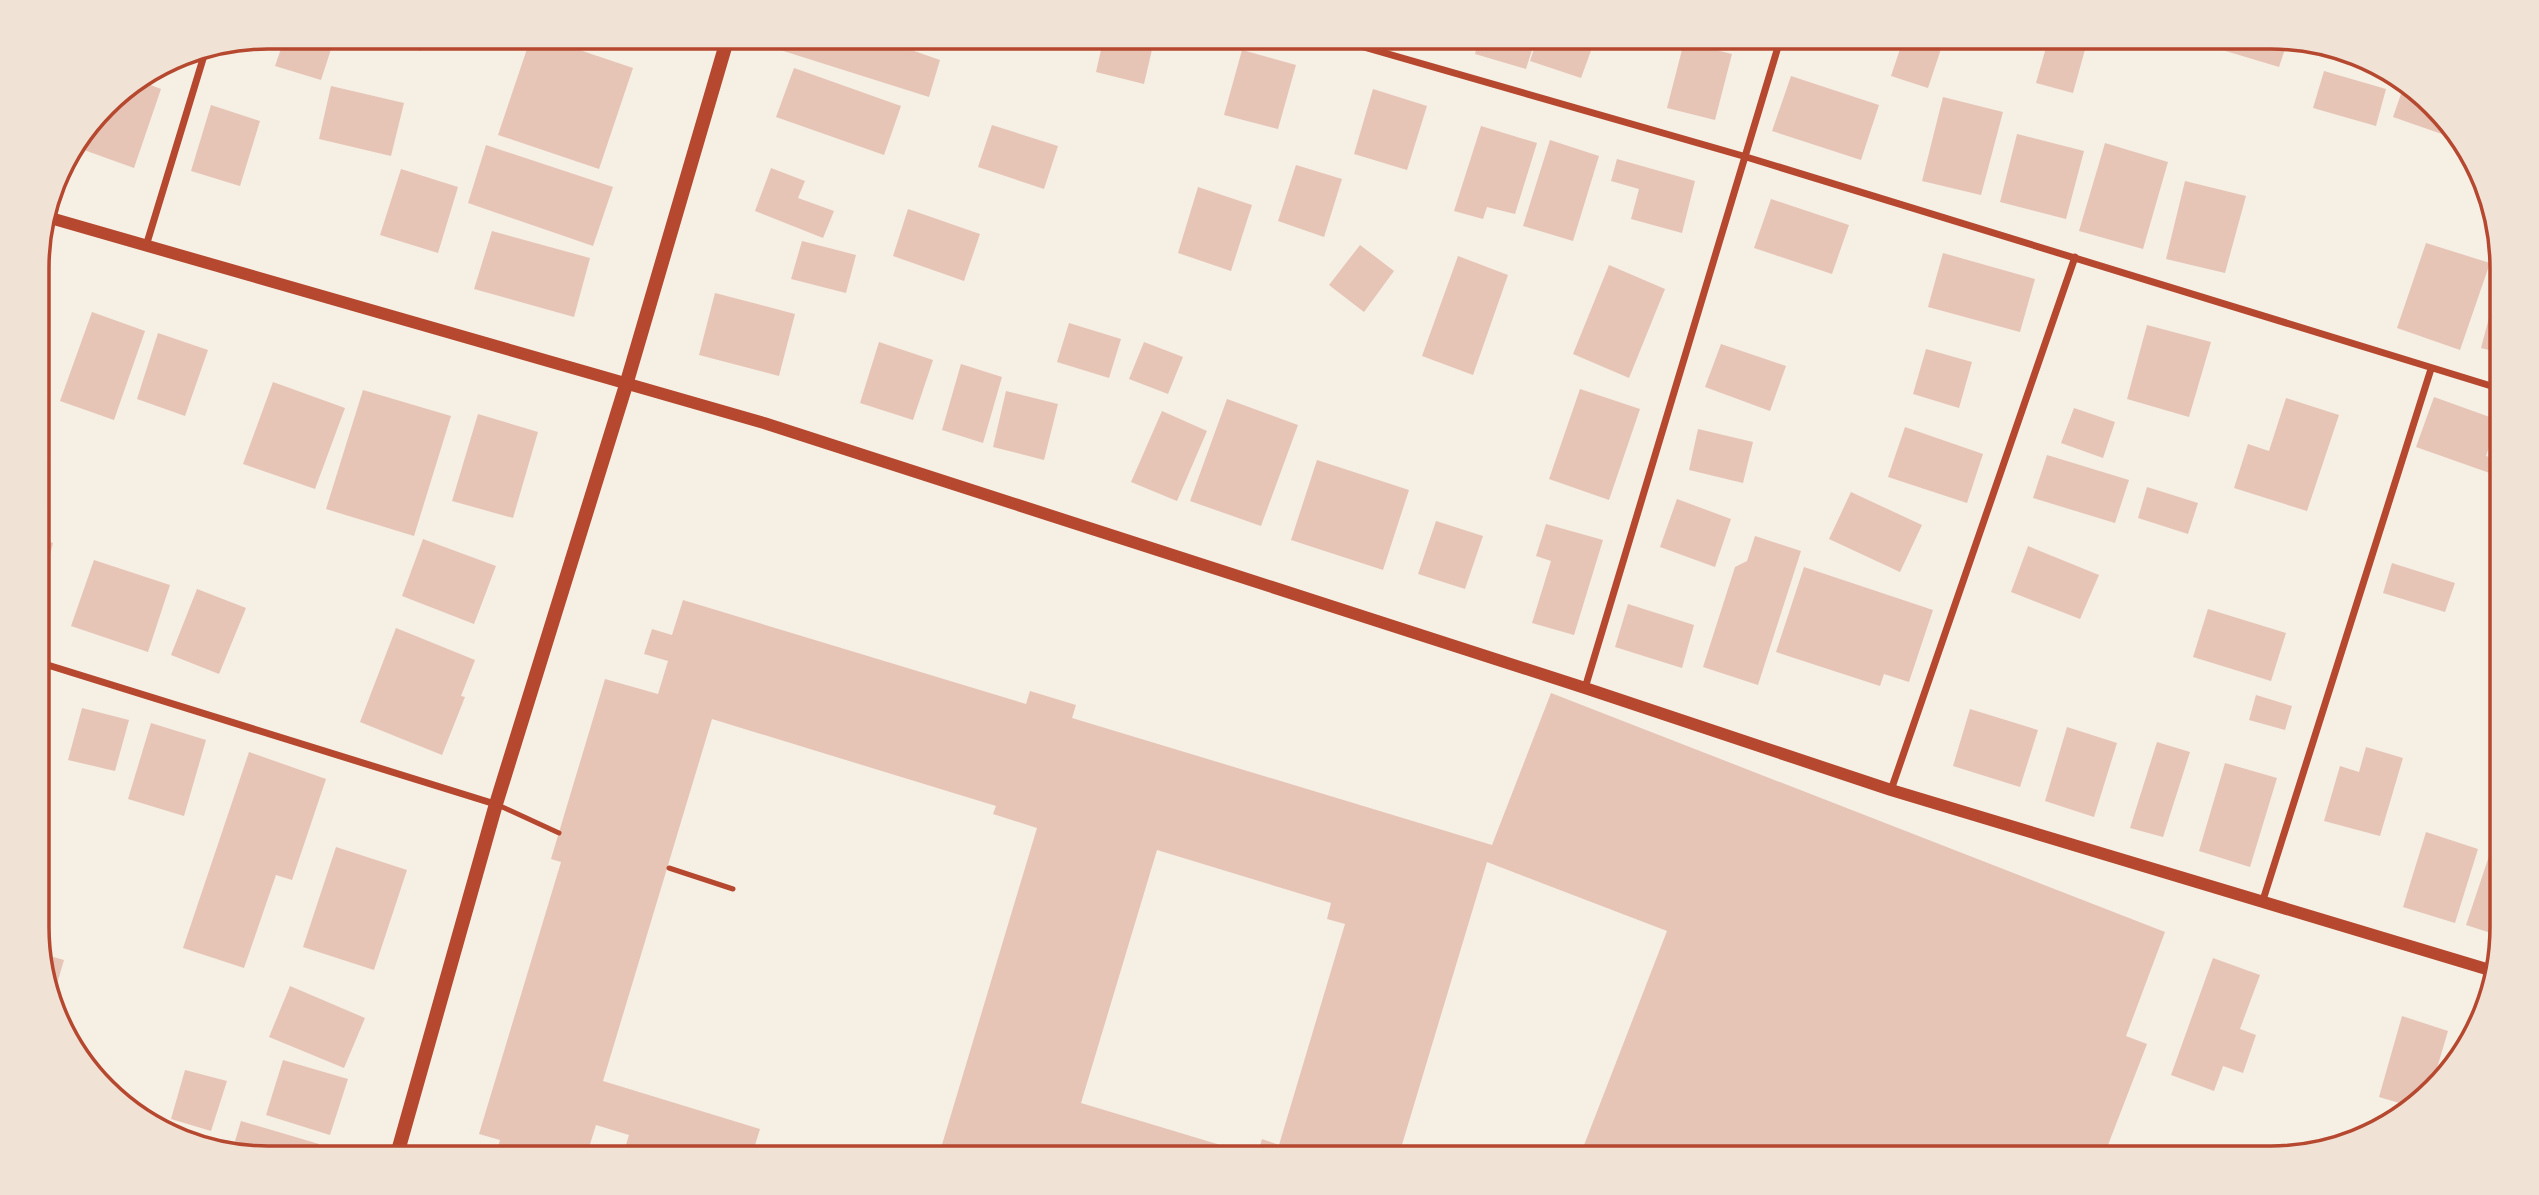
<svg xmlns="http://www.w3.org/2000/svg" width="2539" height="1195" viewBox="0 0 2539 1195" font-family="Quicksand,sans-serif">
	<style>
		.building { fill: #e6c5b7; fill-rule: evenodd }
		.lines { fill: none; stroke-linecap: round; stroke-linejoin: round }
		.service { stroke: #b5482f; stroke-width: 5 }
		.minor { stroke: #b5482f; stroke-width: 7 }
		.tertiary { stroke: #b5482f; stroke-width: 12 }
		.secondary { stroke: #b5482f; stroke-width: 14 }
		.rim { fill: none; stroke: #b5482f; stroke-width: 3.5 }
	</style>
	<rect width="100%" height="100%" fill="#f6efe4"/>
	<path class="building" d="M285,37H335L321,80L275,66Z
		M381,37H426L421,51Z
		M531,37H541L633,68L599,169L498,135Z
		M572,37H602L598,46Z
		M777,37H874L940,60L929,97L774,48Z
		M1022,37H1044L1042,43Z
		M1104,37H1155L1144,84L1096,72Z
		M1480,37H1536L1526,69L1475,54Z
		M1538,37H1596L1581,78L1530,61Z
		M1904,37H1945L1928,88L1891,76Z
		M2049,37L2086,46L2073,93L2036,83Z
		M2223,37H2271L2288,40L2279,67L2219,49Z
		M1684,42L1732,54L1715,120L1667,108Z
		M1242,50L1296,65L1278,129L1224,115Z
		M794,68L901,106L884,155L776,117Z
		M2324,71L2386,89L2376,126L2313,108Z
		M1791,76L1879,105L1861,160L1772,131Z
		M138,80L161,89L134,168L84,150L94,122L115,95Z
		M331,86L404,103L391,156L319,139Z
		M2403,88L2455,128L2459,140L2393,117Z
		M1373,89L1427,106L1407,170L1354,154Z
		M1943,97L2003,112L1981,195L1922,181Z
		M211,105L260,121L240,186L191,171Z
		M992,125L1058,146L1044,189L978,167Z
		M1481,126L1537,143L1515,214L1487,207L1483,219L1454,211Z
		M2017,134L2084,151L2066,219L2000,202Z
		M1550,140L1599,156L1573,241L1523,226Z
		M2105,143L2168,162L2143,249L2079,231Z
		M486,145L613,187L593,246L468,203Z
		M1617,159L1695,181L1682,233L1631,219L1639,189L1611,181Z
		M1296,165L1342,179L1324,237L1278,221Z
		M771,168L805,181L798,198L834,211L823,238L755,211Z
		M401,169L458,187L438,253L380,235Z
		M2185,181L2246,196L2225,273L2166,259Z
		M1198,187L1252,205L1231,271L1178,253Z
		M1771,199L1849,225L1832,274L1754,248Z
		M908,209L980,234L964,281L893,256Z
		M492,231L590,258L574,317L474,289Z
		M802,241L856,255L846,293L791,279Z
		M2426,243L2490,263L2460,350L2397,328Z
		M1360,245L1394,271L1364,312L1329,285Z
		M1943,253L2035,279L2020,332L1928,307Z
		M1458,256L1508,275L1473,375L1422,356Z
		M1609,265L1665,289L1629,378L1573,354Z
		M2498,284L2500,285L2501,353L2481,348Z
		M715,293L795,314L779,376L699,355Z
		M92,312L145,331L114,420L60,401Z
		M1069,323L1121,339L1109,378L1057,362Z
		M2147,325L2211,342L2189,417L2127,399Z
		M158,333L208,350L185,416L137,399Z
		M879,342L933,360L913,420L860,403Z
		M1144,342L1183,357L1168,394L1129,379Z
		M1721,344L1786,366L1770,411L1705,387Z
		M1926,349L1972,362L1959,408L1913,394Z
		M961,364L1002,377L983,443L942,430Z
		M273,382L345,408L315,489L243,464Z
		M1580,389L1640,409L1609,500L1549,479Z
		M363,390L451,416L414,536L326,509Z
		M1006,391L1058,404L1044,460L993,447Z
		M2434,397L2498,420L2486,456L2501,461V477L2416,447Z
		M2286,398L2339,415L2307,511L2234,488L2248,444L2269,451Z
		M1227,399L1298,425L1261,526L1190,501Z
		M2074,408L2115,422L2103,458L2061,443Z
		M1162,411L1207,431L1177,501L1131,482Z
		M478,414L538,432L513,518L452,501Z
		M1905,427L1983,454L1967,503L1888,477Z
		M1698,429L1753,442L1743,483L1689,470Z
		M2047,455L2129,480L2115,523L2033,498Z
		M1317,460L1409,490L1383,570L1291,540Z
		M2147,487L2198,503L2188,534L2138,518Z
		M1851,492L1922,525L1900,572L1829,539Z
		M1677,499L1731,519L1715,567L1660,547Z
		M1436,521L1483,536L1465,589L1418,574Z
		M1546,524L1603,540L1574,635L1532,623L1551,561L1536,556Z
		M1755,536L1801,551L1758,685L1703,667L1735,567L1747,561Z
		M38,538L53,543L39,596H38Z
		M423,539L496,566L474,624L402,596Z
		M2028,546L2099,575L2080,619L2011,592Z
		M94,560L170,585L148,652L71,626Z
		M2392,563L2455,583L2445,612L2383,593Z
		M1804,567L1933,610L1909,682L1884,674L1880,686L1776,652Z
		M197,589L246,608L219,674L171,655Z
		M683,600L1026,704L1030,691L1076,705L1072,718L1492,845L1551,693L2165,932L2126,1036L2147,1044L2103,1158H1579L1667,931L1487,862L1398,1158H938L1037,828L993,814L996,806L712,719L603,1081L760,1129L751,1158H622L629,1135L596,1125L587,1154L598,1158H495L500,1140L479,1134L561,862L551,859L605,679L658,694L668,661L644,654L652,629L672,635ZM1157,850L1331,903L1327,919L1345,924L1279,1145L1262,1139L1257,1156L1081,1103Z
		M1628,604L1694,625L1682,668L1615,647Z
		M2208,609L2286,633L2271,681L2193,657Z
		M396,628L475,660L461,696L465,697L442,755L360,722Z
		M2256,695L2292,706L2285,730L2249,720Z
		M82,708L129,720L115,771L68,760Z
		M1970,709L2038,730L2020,787L1953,766Z
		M151,723L206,740L184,816L128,799Z
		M2067,727L2117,743L2094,817L2045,801Z
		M2157,742L2190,752L2163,837L2130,828Z
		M2366,747L2403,758L2380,836L2324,821L2340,766L2359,772Z
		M249,752L326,779L292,880L276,875L244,968L183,948Z
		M2225,763L2277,778L2250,867L2199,851Z
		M38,795L47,797L40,834H39Z
		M2426,832L2478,849L2455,923L2403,907Z
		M336,847L407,870L374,970L303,947Z
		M2491,850L2502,854L2500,936L2466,925Z
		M39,953L64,960L54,994L39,957Z
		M2213,958L2260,975L2240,1029L2256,1035L2243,1073L2223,1066L2214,1091L2171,1075Z
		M290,986L365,1018L344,1068L269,1037Z
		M2402,1016L2448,1031L2430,1092L2413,1107L2379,1097Z
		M283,1060L348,1079L330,1135L266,1115Z
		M185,1070L227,1081L211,1131L171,1119Z
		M241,1121L319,1144L315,1158H268L232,1151Z"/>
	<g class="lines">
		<path class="service" d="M498,805L559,833
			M669,868L733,889"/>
		<path class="minor" d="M1329,37L1743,156L2501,389
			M146,246L206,49
			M38,662L495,804
			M1585,688L1781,37
			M1891,790L2075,257
			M2263,900L2431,369"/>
		<path class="tertiary" d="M47,217L764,423L1585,688L1891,790L2493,971"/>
		<path class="secondary" d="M396,1158L496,804L626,385L728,37"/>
	</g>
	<path d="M0 0H2539V1195H0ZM268 49H2271A219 219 0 0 1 2490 268V927A219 219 0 0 1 2271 1146H268A219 219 0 0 1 49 927V268A219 219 0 0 1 268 49Z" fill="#f1e2d6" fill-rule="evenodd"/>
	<path class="rim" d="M268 49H2271A219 219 0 0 1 2490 268V927A219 219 0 0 1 2271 1146H268A219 219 0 0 1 49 927V268A219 219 0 0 1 268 49Z"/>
</svg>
